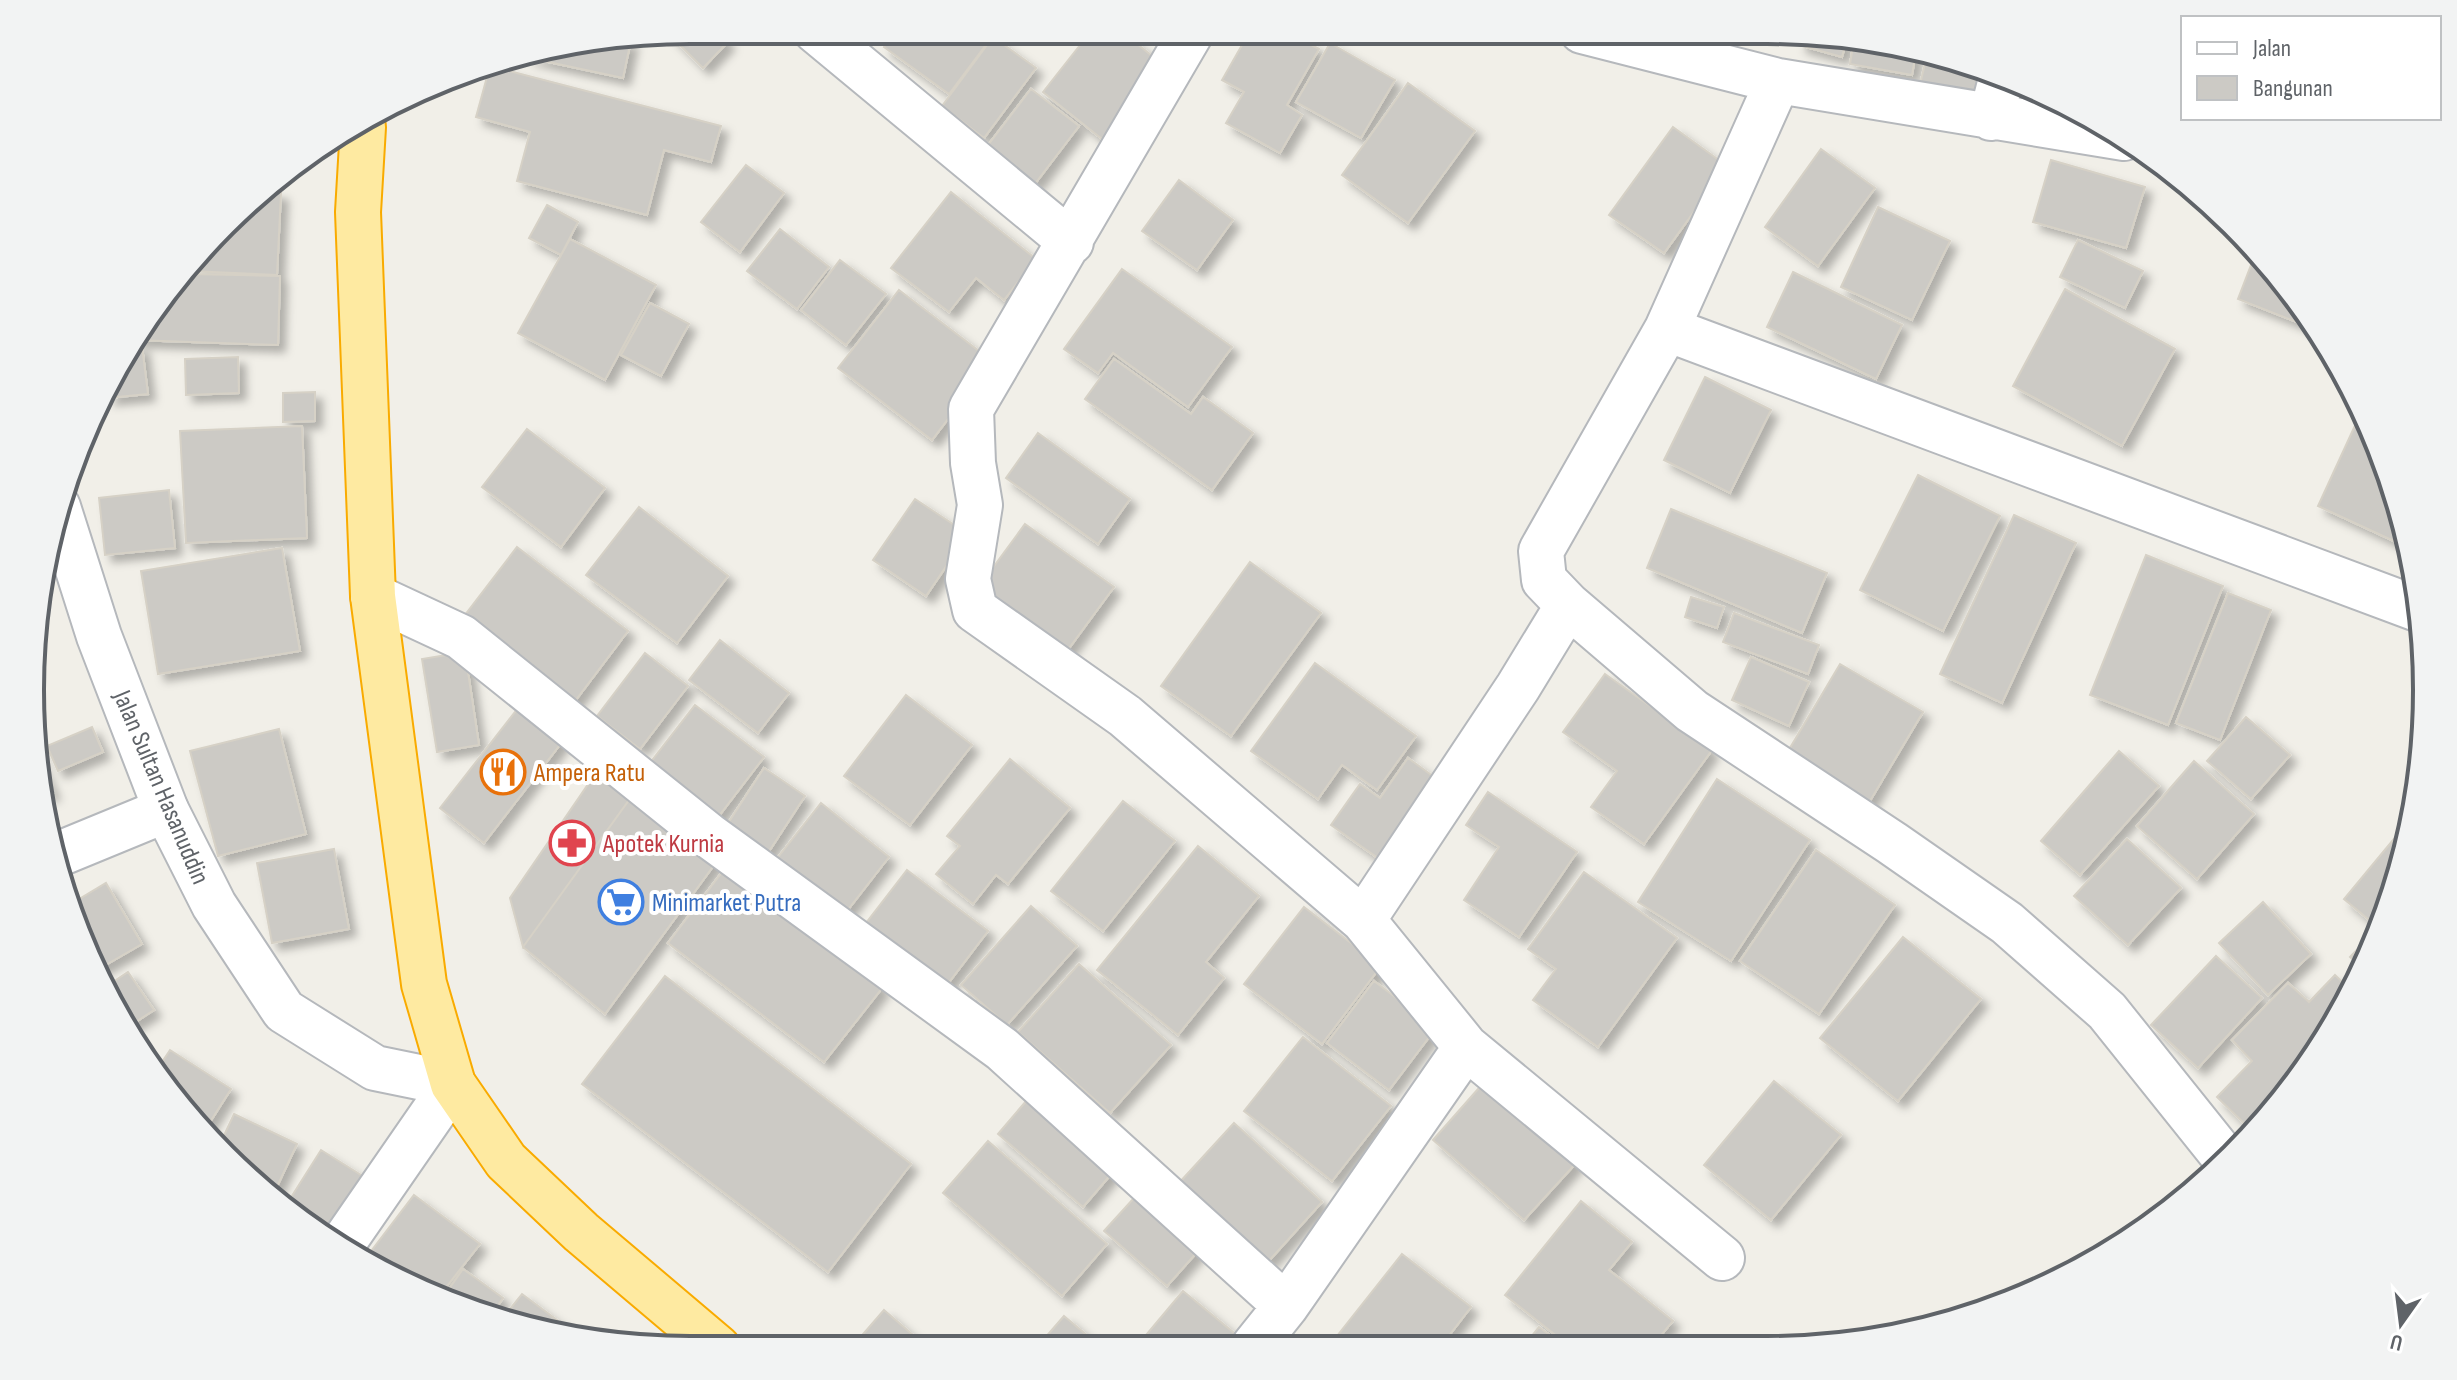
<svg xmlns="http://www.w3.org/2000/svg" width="2457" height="1380" viewBox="0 0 2457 1380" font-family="'Sofia Sans Condensed',sans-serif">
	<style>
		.building { fill: #cccac5; stroke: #d6d1c6; stroke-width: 2; filter: url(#shadow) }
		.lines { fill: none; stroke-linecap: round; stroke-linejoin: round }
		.minor-casing { stroke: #b5b8bc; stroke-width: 48 }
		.tertiary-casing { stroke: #b5b8bc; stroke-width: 48 }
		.trunk-casing { stroke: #f9ab00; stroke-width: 48 }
		.minor { stroke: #fff; stroke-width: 44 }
		.tertiary { stroke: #fff; stroke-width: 44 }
		.trunk { stroke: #feeaa1; stroke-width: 44 }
		.labels { text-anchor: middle; stroke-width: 8; stroke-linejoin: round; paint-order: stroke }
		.food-label { font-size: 26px; fill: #c56008; stroke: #fff; text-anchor: start }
		.street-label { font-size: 26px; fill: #5f6368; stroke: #fff }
		.health-label { font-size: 26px; fill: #be3a42; stroke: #fff; text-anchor: start }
		.shop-label { font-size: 26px; fill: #366cbe; stroke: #fff; text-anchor: start }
		.rim { fill: none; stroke: #5f6368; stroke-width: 4 }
	</style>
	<defs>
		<filter id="shadow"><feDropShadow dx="7" dy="7" stdDeviation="4" flood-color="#0004"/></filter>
	</defs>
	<rect width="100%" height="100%" fill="#f1efe8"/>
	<path class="building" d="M690,30H716L728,42L703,68L669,34Z
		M896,30H973L988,42L949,94L884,47Z
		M1092,30L1121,31L1162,64L1102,139L1043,92Z
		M1250,31H1285L1319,49L1287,105L1302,115L1280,153L1226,123L1244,92L1222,80Z
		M1803,31L1847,39L1842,57L1799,45Z
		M993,37L1036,68L984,138L942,106Z
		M631,40L623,78L525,57Z
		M1854,40L1916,52L1912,75L1850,64Z
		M1330,43L1395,80L1361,138L1296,102Z
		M1927,55L1987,69L1978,110L1917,97Z
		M490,66L721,126L711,162L664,150L647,215L517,181L530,132L476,117Z
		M1408,83L1475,131L1408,223L1342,175Z
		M2019,83L2075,108L2012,112Z
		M1031,89L1079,126L1034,185L985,149Z
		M1673,127L1727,166L1664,253L1609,215Z
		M1821,149L1875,188L1818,266L1765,227Z
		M2051,160L2145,187L2126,248L2033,222Z
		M746,165L784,193L740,252L701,222Z
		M1179,180L1233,220L1197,270L1142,231Z
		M264,192L281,193L277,275L190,271Z
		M951,192L1036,259L1004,300L976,278L949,312L891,268Z
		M547,205L578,222L561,255L529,238Z
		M1878,207L1950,241L1912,320L1841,287Z
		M780,229L829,267L797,309L747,271Z
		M570,239L656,285L605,380L518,333Z
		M2078,240L2143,271L2125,308L2060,277Z
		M2256,252L2291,289L2317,330L2238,299Z
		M840,260L886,294L846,345L801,310Z
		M1122,269L1232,347L1188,407L1113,353L1098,373L1064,349Z
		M1793,272L1902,325L1876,379L1767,327Z
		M188,274L280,276L278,345L134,340L141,323Z
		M2065,289L2175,349L2122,446L2013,386Z
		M899,290L992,361L932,440L838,368Z
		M650,303L689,324L661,376L621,355Z
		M142,346L148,394L107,398L131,347Z
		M238,357L239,393L186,395L185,359Z
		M1114,359L1191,414L1203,397L1253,433L1212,490L1085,399Z
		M1705,377L1771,410L1730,493L1664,460Z
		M315,392V421L283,422V393Z
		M2363,408L2405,520L2409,548L2318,506Z
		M302,426L307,538L186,543L180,431Z
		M527,429L605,488L561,547L482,487Z
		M1038,433L1130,499L1098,544L1006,478Z
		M1918,475L2000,516L1943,631L1860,590Z
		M169,490L175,548L105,555L99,498Z
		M915,499L968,534L926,596L873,560Z
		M639,507L728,576L677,643L586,575Z
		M1671,509L1827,573L1802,633L1647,568Z
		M2014,515L2076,543L2002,703L1940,674Z
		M1025,524L1114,587L1064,655L975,592Z
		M517,547L628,631L569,709L458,624Z
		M282,548L300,651L158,674L141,571Z
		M2146,555L2223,586L2168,725L2090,695Z
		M1250,562L1321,613L1231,736L1161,686Z
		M2228,593L2271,610L2220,740L2176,723Z
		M1691,597L1724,607L1717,628L1685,617Z
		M1734,613L1819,645L1808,674L1723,642Z
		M720,640L789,693L758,733L689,680Z
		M465,652L479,745L437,752L422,659Z
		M645,653L688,686L640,749L597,716Z
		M1751,657L1809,682L1789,726L1732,700Z
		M1315,663L1416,736L1377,790L1342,765L1318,799L1251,751Z
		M1840,664L1923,712L1861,816L1778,768Z
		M1605,674L1712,750L1644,844L1591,807L1617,771L1563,732Z
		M906,695L972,745L910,825L844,776Z
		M522,703L566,737L484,843L440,808Z
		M695,705L764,757L715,821L646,768Z
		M2246,717L2290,755L2251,799L2207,761Z
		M92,727L103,752L58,771L47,746Z
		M279,729L306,834L218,856L190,751Z
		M34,746L53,793L46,795Z
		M2119,751L2159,786L2080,875L2041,841Z
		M1408,758L1445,785L1388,865L1331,825L1360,784L1380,798Z
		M1010,759L1070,808L1008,884L996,875L973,904L936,874L960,846L947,836Z
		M2194,761L2254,814L2197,879L2137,826Z
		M602,764L637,789L523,947L510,898Z
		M764,768L805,796L762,862L721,834Z
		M1717,779L1810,840L1731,961L1638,902Z
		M637,789L720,857L605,1014L523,947Z
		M1488,792L1577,852L1519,937L1464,900L1499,847L1466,825Z
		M1123,801L1175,841L1103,931L1051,891Z
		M821,803L889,857L836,925L767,871Z
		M2403,828L2408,832L2392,903L2380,929L2344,899Z
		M2127,839L2181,888L2128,945L2074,896Z
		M1198,846L1259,896L1206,962L1224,978L1178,1035L1097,970Z
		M334,849L349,929L272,943L257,863Z
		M1816,850L1895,905L1819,1014L1740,961Z
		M726,867L883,987L824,1062L668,943Z
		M907,870L988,931L940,994L859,932Z
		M1584,872L1677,938L1598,1047L1533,1000L1556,969L1528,949Z
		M106,883L142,944L97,970L80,942L71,904Z
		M2263,902L2311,954L2268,995L2219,943Z
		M1031,906L1077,946L1007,1025L961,985Z
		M1304,907L1381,966L1322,1044L1244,984Z
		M2372,934L2376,937L2362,968L2350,957Z
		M1903,937L1981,999L1898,1101L1820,1038Z
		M2216,956L2262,998L2198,1068L2151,1025Z
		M1079,964L1171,1045L1110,1113L1018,1032Z
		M128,972L154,1010L131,1025L107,986Z
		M2335,975L2352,991L2338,1020L2253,1132L2217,1097L2252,1061L2232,1040L2288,983L2309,1002Z
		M665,976L911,1164L828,1272L582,1084Z
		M1374,981L1436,1028L1389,1090L1327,1043Z
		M1303,1037L1391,1106L1332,1181L1244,1111Z
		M170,1050L231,1089L203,1133L193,1125L158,1068Z
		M1486,1080L1578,1161L1524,1220L1433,1140Z
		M1774,1081L1841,1135L1771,1220L1704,1165Z
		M1033,1093L1119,1165L1083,1207L998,1134Z
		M234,1114L297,1144L275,1191L219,1146Z
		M1234,1123L1322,1202L1267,1263L1178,1184Z
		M988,1141L1107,1244L1062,1296L943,1193Z
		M321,1150L369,1180L332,1239L288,1202Z
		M1145,1186L1207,1241L1167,1286L1104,1231Z
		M414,1195L480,1244L440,1295L362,1263Z
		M1581,1201L1632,1242L1609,1270L1673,1321L1653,1345H1568L1505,1295Z
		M1402,1254L1471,1307L1441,1346H1339L1333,1341Z
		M463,1269L503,1298L491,1316L444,1296Z
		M1183,1291L1239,1337L1231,1347H1136Z
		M522,1294L580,1337L519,1327L501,1320Z
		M884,1310L928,1348H851Z
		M1064,1316L1101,1347H1037Z
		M1539,1327L1563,1345L1524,1346Z"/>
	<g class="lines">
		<g class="minor-casing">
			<path id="minor" d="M815,30L1071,242
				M1192,31L971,409L973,463L980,505L968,579L975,610L1125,716L1363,920L1466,1047L1286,1306L1254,1346
				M1582,31L1778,81L2124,138
				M1778,81L1667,329L1541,551L1544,580L1568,605L1692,711L1892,843L2007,923L2107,1011L2228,1162
				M1991,118L2002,75
				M1667,329L2420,610
				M373,596L461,637L708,835L1002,1049L1286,1306
				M59,854L166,810
				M1363,920L1518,687L1568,605
				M1466,1047L1722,1258
				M341,1246L453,1084"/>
		</g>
		<g class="tertiary-casing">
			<path id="tertiary" d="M58,507L99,636L166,810L214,905L284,1011L375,1068L453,1084"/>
		</g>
		<g class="trunk-casing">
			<path id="trunk" d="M363,127L358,212L373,596L424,984L453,1084L506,1161L581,1232L718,1348"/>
		</g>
		<use href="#minor" class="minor"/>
		<use href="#tertiary" class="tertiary"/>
		<use href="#trunk" class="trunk"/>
	</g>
	<defs>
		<g id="restaurant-ring" transform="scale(2.3)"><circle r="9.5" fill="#fff" stroke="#e8710a" stroke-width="1.5"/><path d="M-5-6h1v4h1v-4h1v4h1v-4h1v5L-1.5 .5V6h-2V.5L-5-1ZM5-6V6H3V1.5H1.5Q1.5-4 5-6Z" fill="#e8710a"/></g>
		<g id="pharmacy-ring" transform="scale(2.3)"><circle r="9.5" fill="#fff" stroke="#e0444e" stroke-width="1.5"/><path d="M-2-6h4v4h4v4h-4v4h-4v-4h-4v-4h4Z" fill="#e0444e"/></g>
		<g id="supermarket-ring" transform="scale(2.3)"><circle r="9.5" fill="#fff" stroke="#3f7fe0" stroke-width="1.5"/><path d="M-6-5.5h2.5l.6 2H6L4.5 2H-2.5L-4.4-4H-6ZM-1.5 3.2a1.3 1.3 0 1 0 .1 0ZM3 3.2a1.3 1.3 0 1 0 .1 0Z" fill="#3f7fe0"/></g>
	</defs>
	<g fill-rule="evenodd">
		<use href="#restaurant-ring" x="503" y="772"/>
		<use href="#pharmacy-ring" x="572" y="843"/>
		<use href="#supermarket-ring" x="621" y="902"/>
	</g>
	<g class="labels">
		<g class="food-label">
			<text x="534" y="781">Ampera Ratu</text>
		</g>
		<g class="street-label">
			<text transform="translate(162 787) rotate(67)" y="9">Jalan Sultan Hasanuddin</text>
		</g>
		<g class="health-label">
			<text x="603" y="852">Apotek Kurnia</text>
		</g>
		<g class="shop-label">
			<text x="652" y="911">Minimarket Putra</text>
		</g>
	</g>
	<path d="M0 0H2457V1380H0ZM690 44H1767A646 646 0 0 1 2413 690V690A646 646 0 0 1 1767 1336H690A646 646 0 0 1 44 690V690A646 646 0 0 1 690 44Z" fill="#f2f3f3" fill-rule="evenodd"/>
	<path class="rim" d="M690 44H1767A646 646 0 0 1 2413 690V690A646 646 0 0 1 1767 1336H690A646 646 0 0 1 44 690V690A646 646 0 0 1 690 44Z"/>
	<rect x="2181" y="16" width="260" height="104" fill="#ffffff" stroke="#bfc1c3" stroke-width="2"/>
	<rect x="2197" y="42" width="40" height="12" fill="#ffffff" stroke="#bfc1c3" stroke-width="2"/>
	<text x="2253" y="56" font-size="24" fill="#5f6368">Jalan</text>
	<rect x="2197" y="76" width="40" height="24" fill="#cccac5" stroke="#bfc1c3" stroke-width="2"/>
	<text x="2253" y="96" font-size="24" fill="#5f6368">Bangunan</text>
	<g transform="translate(2401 1324) rotate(194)" stroke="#ffffff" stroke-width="6" paint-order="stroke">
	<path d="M0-6L14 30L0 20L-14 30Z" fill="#5f6368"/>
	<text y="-12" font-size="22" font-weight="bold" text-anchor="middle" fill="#5f6368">U</text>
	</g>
</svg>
